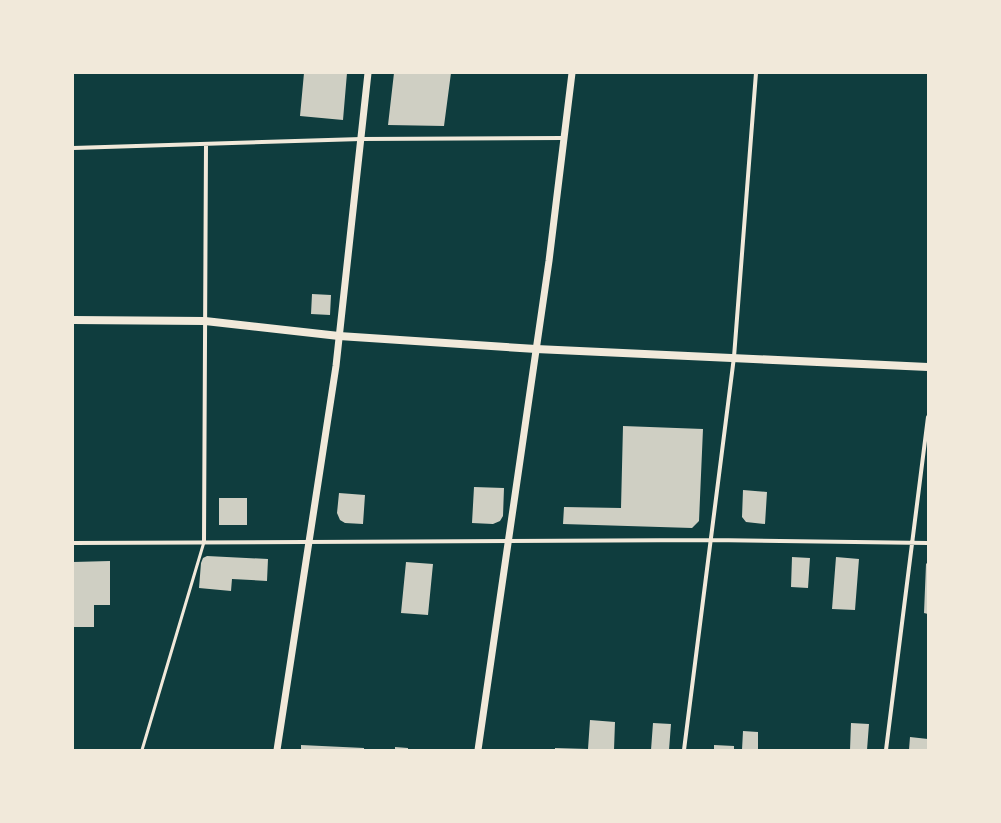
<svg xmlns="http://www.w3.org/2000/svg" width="1001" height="823" viewBox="0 0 1001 823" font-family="'Noto Sans',sans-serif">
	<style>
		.building { fill: #cfcfc3 }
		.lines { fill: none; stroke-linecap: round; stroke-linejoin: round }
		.service { stroke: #f1e9da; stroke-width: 3 }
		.minor { stroke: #f1e9da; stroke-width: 4 }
		.tertiary { stroke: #f1e9da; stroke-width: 7 }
		.secondary { stroke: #f1e9da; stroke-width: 8 }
	</style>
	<rect width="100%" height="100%" fill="#0f3d3e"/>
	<path class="building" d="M304,73H347L343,120L300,116Z
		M394,73H451L444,126L388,125Z
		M312,294L331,295L330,315L311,314Z
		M623,426L703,429L699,521L692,528L563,524L564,507L621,508Z
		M474,487L504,488L503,516L500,521L493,524L472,523Z
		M743,490L767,492L765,524L746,522L742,517Z
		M339,493L365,495L363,524L345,523L340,520L337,513Z
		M219,498H247V525H219Z
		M207,556L268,559L267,581L232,579L231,591L199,588L201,563L203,558Z
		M792,557L810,558L808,588L791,587Z
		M836,557L859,559L855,610L832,609Z
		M110,561V605H94V627H73V562Z
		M406,562L433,564L428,615L401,613Z
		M928,562V614L924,613L926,564Z
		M590,720L615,722L614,750H555V748L588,749Z
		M653,723L671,724L669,750H651Z
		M851,723L869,724L867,750H850Z
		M743,731L758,732V750H742Z
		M910,737L928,739V750H909Z
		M301,745L364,748V750H301Z
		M714,745L734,746V750H714Z
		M395,747L408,748V750H395Z"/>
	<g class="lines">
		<path class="service" d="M142,750L204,542"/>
		<path class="minor" d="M73,148L361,139L563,138
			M204,542L206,144
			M73,543L711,540L928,543
			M684,750L734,357L756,73
			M886,750L928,417"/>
		<path class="tertiary" d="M277,750L336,366L368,73
			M478,750L549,261L572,73"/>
		<path class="secondary" d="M73,320L205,321L339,336L536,349L928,367"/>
	</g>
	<rect width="1001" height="823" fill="none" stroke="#f1e9da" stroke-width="148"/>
</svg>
